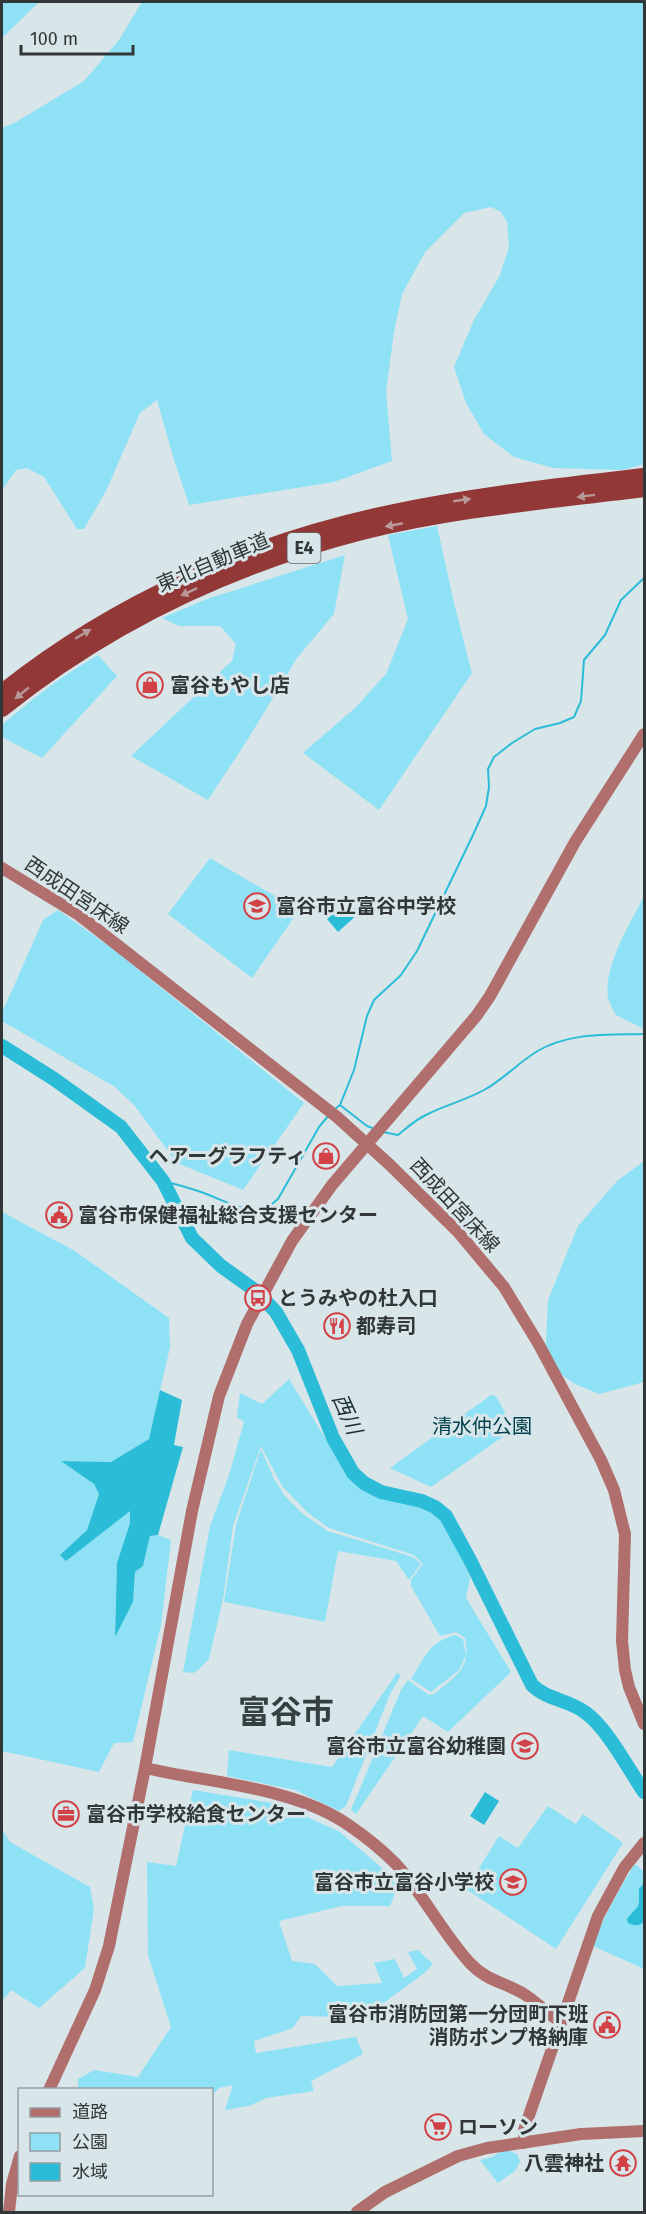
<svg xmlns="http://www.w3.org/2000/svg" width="646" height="2214" viewBox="0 0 646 2214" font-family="'Fira Sans','Noto Sans JP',sans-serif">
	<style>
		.green { fill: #8fe2f6 }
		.water { fill: #2bbcd8 }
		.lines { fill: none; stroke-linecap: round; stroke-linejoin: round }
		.stream { stroke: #2bbcd8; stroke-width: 2 }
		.river { stroke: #2bbcd8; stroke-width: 14 }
		.secondary { stroke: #b06f6c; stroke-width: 12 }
		.highway { stroke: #923938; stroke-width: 16 }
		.oneway { fill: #b89899 }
		.labels { text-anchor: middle; stroke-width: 6; stroke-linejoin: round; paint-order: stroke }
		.shield { fill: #d8e5e9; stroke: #636a6c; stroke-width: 1.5 }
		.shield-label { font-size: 18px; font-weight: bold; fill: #313637 }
		.street-label { font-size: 20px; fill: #313637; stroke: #d8e5e9 }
		.poi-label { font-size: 20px; font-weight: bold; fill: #313637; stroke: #d8e5e9; text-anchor: start }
		.park-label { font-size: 20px; fill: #003f4b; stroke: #d8e5e9 }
		.water-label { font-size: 21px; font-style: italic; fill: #1a3136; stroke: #d8e5e9 }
		.town-label { font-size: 32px; font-weight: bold; fill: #354043; stroke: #d8e5e9 }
	</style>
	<rect width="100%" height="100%" fill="#d8e5e9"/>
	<path class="green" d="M2,2H39L2,38Z
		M142,2H644V464L623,470L554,468L514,457L484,434L466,403L454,367L474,320L499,277L509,247L507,222L501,212L491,207L464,213L425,252L402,294L394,332L386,392L392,461L334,482L189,505L174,460L157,400L140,413L106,491L84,529H77L44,477L27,468L16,470L2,490V128L16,122L84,81L119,40Z
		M437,526L455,607L472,673L379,810L303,753L355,708L386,674L408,619L388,535Z
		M345,555L334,614L297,658L248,739L208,800L131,756L232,661L236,644L220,626H179L162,618L207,599Z
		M98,655L117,676L42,758L2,737V725C32,699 63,675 98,655Z
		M210,858L299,910L252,978L168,914Z
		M644,896V1029L616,1015C613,1010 610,1004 608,998C603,966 630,924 644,896Z
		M58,910L113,949L304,1103L243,1190L177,1163L134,1105L115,1087L2,1021V1013L43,920Z
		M644,1161V1382L599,1394L575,1384L553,1369L546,1345L548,1300L578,1226L617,1181Z
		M2,1212L75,1251L169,1318L170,1347L149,1439L111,1462L63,1461L94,1484L99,1494L87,1530L61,1554L130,1510V1523L117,1563L115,1635L133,1602L135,1572L143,1566L150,1536L158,1535L171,1540L161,1625L133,1742L114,1743L99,1772L2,1751Z
		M289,1379L349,1477L374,1494L408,1501L433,1511L450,1532L470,1578L466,1598L511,1672L448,1732L423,1716L356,1814L351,1810L401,1690L408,1680L429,1695L434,1694C456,1675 471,1670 465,1638L456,1632L440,1636L411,1586V1580L423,1564L414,1555L329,1528L308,1513L282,1486L261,1446L233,1526L223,1599L209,1659L198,1670L193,1673L183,1672L210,1526L229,1475L244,1422L237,1417L240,1393L262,1404Z
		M491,1395L496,1396L514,1429L431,1487L390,1468Z
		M261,1449L274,1479L285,1496L303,1514L328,1531L413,1557L421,1564L409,1580L396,1561L338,1551L325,1622L224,1602L236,1525Z
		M455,1635L463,1639L466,1655L459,1670L431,1692L411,1679C426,1656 428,1643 455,1635Z
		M397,1673L401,1675L390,1694L346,1806L339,1811L295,1790L227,1776L229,1750L332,1767Z
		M193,1790L279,1804L340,1832L381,1867L398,1886L390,1906H342L279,1921L292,1961L315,1964L337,1986L382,1983L374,1963L395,1959L404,1978L417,1969L408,1952L418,1950L433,1964L423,1974L370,2013L340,2017L301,2016L293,2028L254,2041L256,2053L356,2037L363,2054L311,2081L314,2091L266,2098L249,2106L225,2110L233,2085L219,2088L212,2096V2090L78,2089V2079L94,2070L138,2077L171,2027L148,1955L147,1862L176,1866Z
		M548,1806L576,1824L583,1814L623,1843L556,1949L466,1889L499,1836L518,1848Z
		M2,1829L10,1842L90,1887L94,1909L85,1968L39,2008L11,1990L2,2001Z
		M634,1865H637L644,1872V1969L593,1946C603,1917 618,1892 634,1865Z
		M505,2149L517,2154L520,2162L515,2171L498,2183L480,2160L492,2157Z"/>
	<path class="water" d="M347,901L359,913L338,932L327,919Z
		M160,1390L182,1400L174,1445L183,1447L158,1535L150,1536L143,1566L135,1572L133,1602L115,1637L117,1563L130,1523V1511L66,1561L60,1555L87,1530L99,1494L94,1484L61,1461L111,1462L149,1439Z
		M485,1792L499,1801L484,1825L470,1816Z
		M644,1883V1922C639,1926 634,1926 628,1923L627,1919C640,1903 639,1911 639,1889Z"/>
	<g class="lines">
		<path class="stream" d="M340,1105L367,1126L375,1129
			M335,1109L340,1105L354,1070L367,1016L374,1000L401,975L417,951L473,835L486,806L489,787L488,769L494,757L512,743L535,729L560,723L574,717L581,701L584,660L605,635L621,600L644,578
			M383,1132L398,1135C408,1127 416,1119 428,1114C446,1105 466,1100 484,1090C504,1079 518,1063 536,1052C568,1032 608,1035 644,1034
			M163,1181C179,1185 194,1189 209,1195C232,1204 257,1220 278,1199L319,1127L329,1115"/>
		<path class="river" d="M2,1046L54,1079L121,1127L163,1181L192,1238L221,1266L256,1291L276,1312L298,1350L333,1438L353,1473L364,1483L381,1492L422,1501L435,1507L446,1516L470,1560L532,1685C547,1700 570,1700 586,1713C607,1728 629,1770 644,1792"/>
		<path class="secondary" d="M2,868L79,915L337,1117L390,1165L458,1232L504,1287L538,1343L601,1460L614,1490L625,1534L622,1641L625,1670L629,1687L644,1724
			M560,2021C547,2014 537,2002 524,1994C504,1982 486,1981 469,1962C442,1932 423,1894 396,1864C382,1850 366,1837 350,1826C295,1787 210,1783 145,1768L192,1511L219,1396L247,1324L292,1241L332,1185L477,1015L490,996L575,842L644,734
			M49,2090L95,1990L109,1946L145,1768
			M524,2143V2130L598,1916L624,1868L644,1843
			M9,2212L12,2184L20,2156
			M357,2212L385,2192L458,2156L487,2148L581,2134L644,2131"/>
		<path class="highway" d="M2,692C115,602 248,543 389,513C473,495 559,486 644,476
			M2,709C108,624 229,566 362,532C454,509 550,501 644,489"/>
	</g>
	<defs><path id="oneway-solid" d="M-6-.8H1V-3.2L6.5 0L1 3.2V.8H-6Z" transform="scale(1.5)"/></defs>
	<g class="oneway">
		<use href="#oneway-solid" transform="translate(586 496) rotate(173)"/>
		<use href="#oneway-solid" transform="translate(462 500) rotate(-8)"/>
		<use href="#oneway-solid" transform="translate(394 525) rotate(169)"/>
		<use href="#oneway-solid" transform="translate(189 592) rotate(155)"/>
		<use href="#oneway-solid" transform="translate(83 634) rotate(-31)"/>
		<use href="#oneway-solid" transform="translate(22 693) rotate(141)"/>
	</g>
	<defs>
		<g id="shop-ring" transform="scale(1.35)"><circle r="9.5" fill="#d8e5e9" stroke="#d14145" stroke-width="1.5"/><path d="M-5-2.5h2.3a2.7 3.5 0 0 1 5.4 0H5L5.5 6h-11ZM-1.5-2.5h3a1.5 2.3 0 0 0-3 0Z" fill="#d14145"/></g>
		<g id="school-ring" transform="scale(1.35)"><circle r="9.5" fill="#d8e5e9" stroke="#d14145" stroke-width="1.5"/><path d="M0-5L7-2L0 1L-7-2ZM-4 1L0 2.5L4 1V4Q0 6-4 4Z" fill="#d14145"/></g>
		<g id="civic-ring" transform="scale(1.35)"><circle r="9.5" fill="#d8e5e9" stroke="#d14145" stroke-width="1.5"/><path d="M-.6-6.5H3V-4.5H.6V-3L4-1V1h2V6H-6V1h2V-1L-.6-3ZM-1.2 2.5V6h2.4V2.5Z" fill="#d14145"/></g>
		<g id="bus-ring" transform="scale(1.35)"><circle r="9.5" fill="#d8e5e9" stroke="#d14145" stroke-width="1.5"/><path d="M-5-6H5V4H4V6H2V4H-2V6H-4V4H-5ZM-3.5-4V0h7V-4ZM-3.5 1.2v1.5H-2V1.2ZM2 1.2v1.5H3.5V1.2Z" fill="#d14145"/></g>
		<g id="restaurant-ring" transform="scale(1.35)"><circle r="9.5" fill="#d8e5e9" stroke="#d14145" stroke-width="1.5"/><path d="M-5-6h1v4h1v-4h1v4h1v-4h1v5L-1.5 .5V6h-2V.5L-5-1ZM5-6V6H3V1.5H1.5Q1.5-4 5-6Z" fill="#d14145"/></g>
		<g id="office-ring" transform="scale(1.35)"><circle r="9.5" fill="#d8e5e9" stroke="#d14145" stroke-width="1.5"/><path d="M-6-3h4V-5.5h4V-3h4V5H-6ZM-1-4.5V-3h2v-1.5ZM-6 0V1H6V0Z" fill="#d14145"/></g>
		<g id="supermarket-ring" transform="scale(1.35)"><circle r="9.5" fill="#d8e5e9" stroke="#d14145" stroke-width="1.5"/><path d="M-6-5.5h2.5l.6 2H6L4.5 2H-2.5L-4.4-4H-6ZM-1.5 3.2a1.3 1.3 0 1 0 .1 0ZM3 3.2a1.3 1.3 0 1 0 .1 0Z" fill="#d14145"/></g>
		<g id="temple-ring" transform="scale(1.35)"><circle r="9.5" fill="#d8e5e9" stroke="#d14145" stroke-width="1.5"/><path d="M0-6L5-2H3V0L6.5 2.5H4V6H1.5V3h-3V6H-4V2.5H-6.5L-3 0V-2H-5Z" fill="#d14145"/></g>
	</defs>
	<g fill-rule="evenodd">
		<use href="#shop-ring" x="150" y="685"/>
		<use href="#school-ring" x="257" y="906"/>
		<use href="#shop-ring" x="326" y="1156"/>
		<use href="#civic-ring" x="59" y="1215"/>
		<use href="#bus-ring" x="258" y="1298"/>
		<use href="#restaurant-ring" x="337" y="1326"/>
		<use href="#school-ring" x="525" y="1746"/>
		<use href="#office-ring" x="66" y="1814"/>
		<use href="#school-ring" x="513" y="1882"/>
		<use href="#civic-ring" x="607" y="2025"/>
		<use href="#supermarket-ring" x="438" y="2127"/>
		<use href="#temple-ring" x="623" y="2163"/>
	</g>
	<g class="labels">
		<rect class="shield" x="287.5" y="533" width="33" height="30" rx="4.5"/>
		<g class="shield-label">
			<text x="304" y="554">E4</text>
		</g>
		<g class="street-label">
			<text transform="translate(213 562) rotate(-23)" y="7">東北自動車道</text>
			<text transform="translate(77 895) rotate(34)" y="7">西成田宮床線</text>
			<text transform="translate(455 1205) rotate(47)" y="7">西成田宮床線</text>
		</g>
		<g class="poi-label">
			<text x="170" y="692">富谷もやし店</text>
			<text x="276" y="913">富谷市立富谷中学校</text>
			<text x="306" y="1163" text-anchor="end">ヘアーグラフティ</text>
			<text x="78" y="1222">富谷市保健福祉総合支援センター</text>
			<text x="278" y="1305">とうみやの杜入口</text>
			<text x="356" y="1333">都寿司</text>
			<text x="506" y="1753" text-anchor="end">富谷市立富谷幼稚園</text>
			<text x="86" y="1821">富谷市学校給食センター</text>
			<text x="494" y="1889" text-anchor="end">富谷市立富谷小学校</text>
			<text x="588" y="2021" text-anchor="end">富谷市消防団第一分団町下班<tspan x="588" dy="23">消防ポンプ格納庫</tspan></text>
			<text x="458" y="2134">ローソン</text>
			<text x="604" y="2170" text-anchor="end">八雲神社</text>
		</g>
		<g class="park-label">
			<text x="482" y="1433">清水仲公園</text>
		</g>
		<g class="water-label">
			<text transform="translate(347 1414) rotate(66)" y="7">西川</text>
		</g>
		<g class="town-label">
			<text x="286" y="1723">富谷市</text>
		</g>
	</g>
	<rect width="646" height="2214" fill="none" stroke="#313637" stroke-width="6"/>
	<rect x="18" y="2088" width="195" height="108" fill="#d8e5e9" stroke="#959fa2" stroke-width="1.5"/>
	<rect x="30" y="2108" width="30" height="9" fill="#b06f6c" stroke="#959fa2" stroke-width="1.5"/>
	<text x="72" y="2118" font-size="18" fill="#313637">道路</text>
	<rect x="30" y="2133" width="30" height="18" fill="#8fe2f6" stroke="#959fa2" stroke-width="1.5"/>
	<text x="72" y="2148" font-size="18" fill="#313637">公園</text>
	<rect x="30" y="2163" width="30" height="18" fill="#2bbcd8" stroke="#959fa2" stroke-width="1.5"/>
	<text x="72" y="2178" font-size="18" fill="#313637">水域</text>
	<path d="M21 45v9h112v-9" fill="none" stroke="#313637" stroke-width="3"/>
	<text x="30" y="45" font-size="18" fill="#313637" stroke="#d8e5e9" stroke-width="4.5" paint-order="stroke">100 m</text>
</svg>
